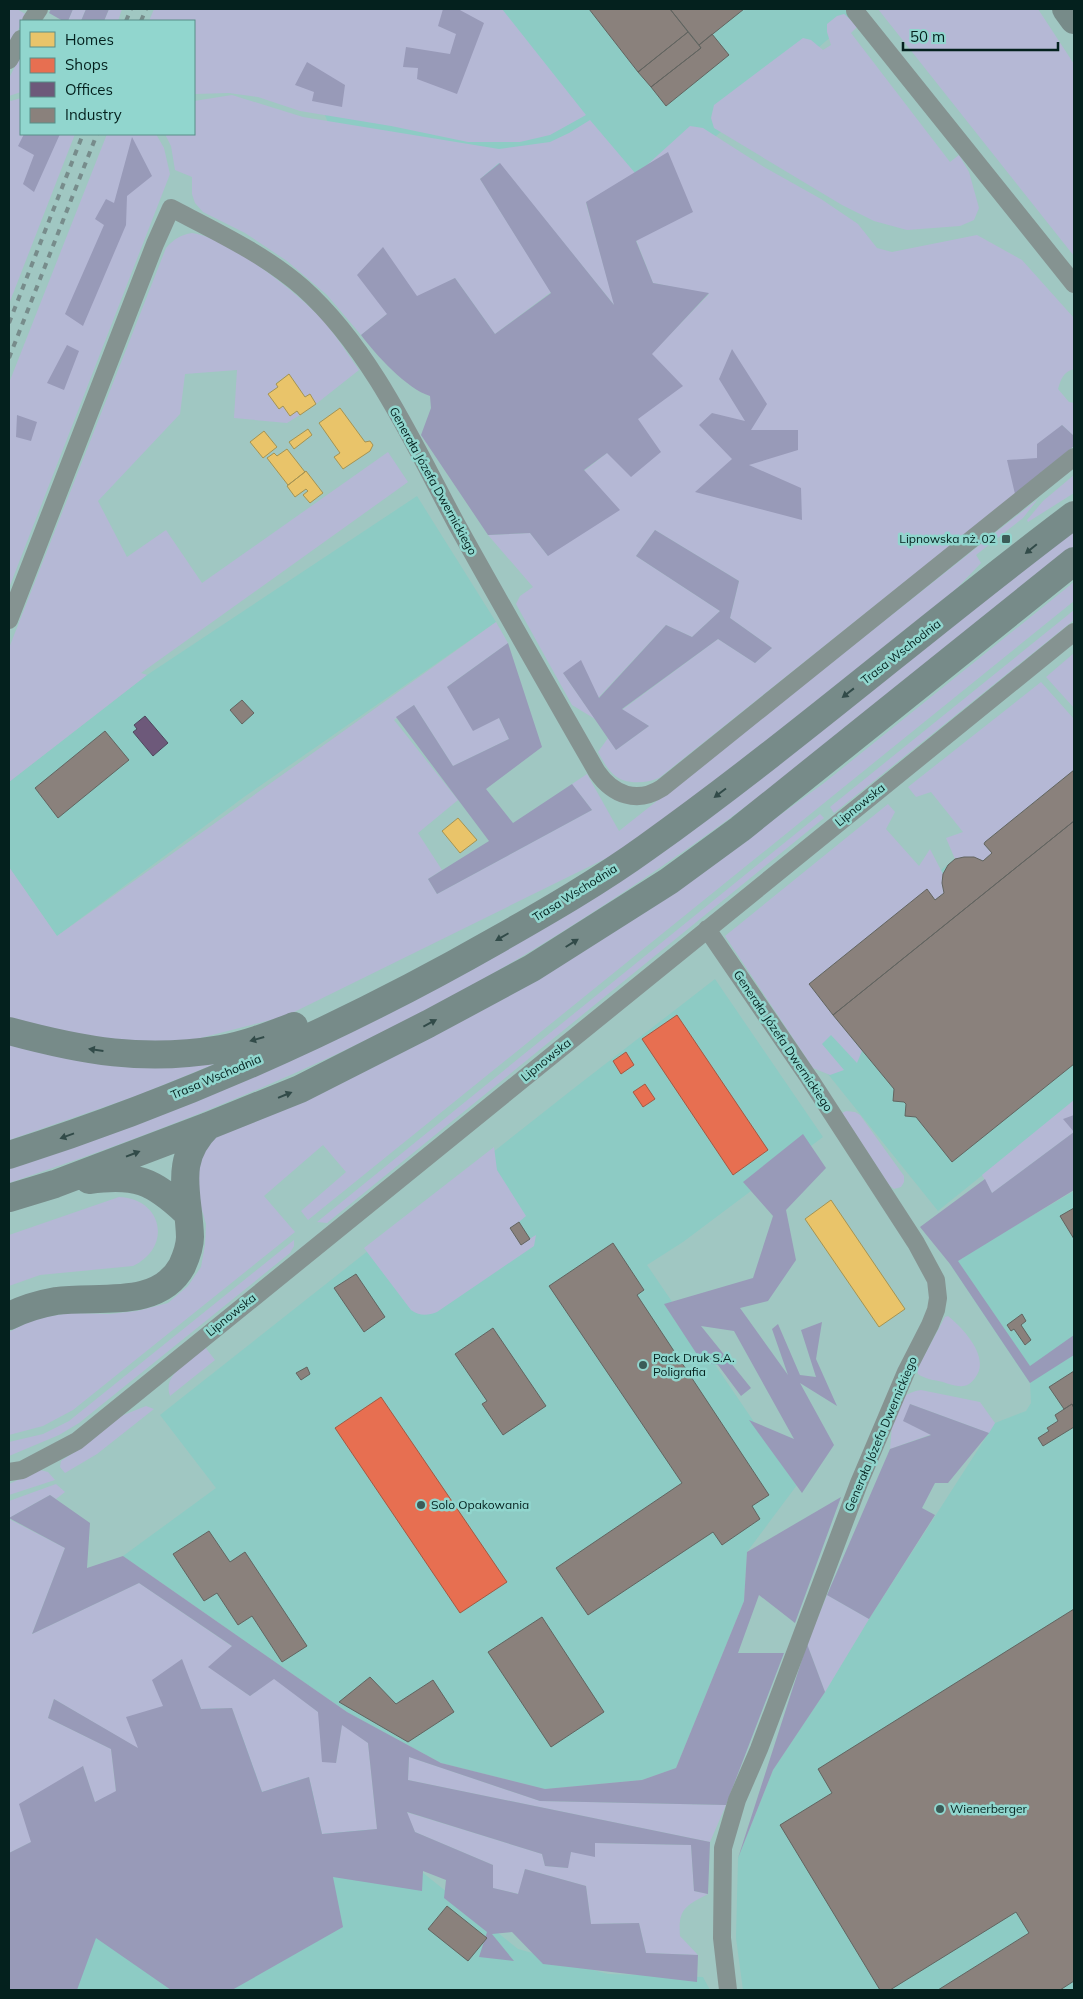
<svg xmlns="http://www.w3.org/2000/svg" width="1083" height="1999" viewBox="0 0 1083 1999" font-family="Mulish,sans-serif">
	<style>
		.built { fill: #8dcbc4 }
		.green { fill: #b5b8d5 }
		.forest { fill: #989ab8 }
		.homes { fill: #e9c46a; stroke: #a49353 }
		.shops { fill: #e76f51; stroke: #a35842 }
		.offices { fill: #6d597a; stroke: #4e485e }
		.industry { fill: #8a817c; stroke: #626460 }
		.lines { fill: none; stroke-linecap: round; stroke-linejoin: round }
		.minor { stroke: #859391; stroke-width: 18 }
		.primary { stroke: #778b89; stroke-width: 28 }
		.rail { stroke: #778c8b; stroke-width: 4; stroke-dasharray: 6 6; stroke-linecap: butt }
		.oneway { fill: #324b49 }
		.poi-dot { fill: #3b5b57; stroke: #91d6ce; stroke-width: 2 }
		.labels { text-anchor: middle; stroke-width: 5; stroke-linejoin: round; paint-order: stroke }
		.street-label { font-size: 12px; fill: #04211e; stroke: #91d6ce }
		.poi-label { font-size: 12px; fill: #04211e; stroke: #91d6ce; text-anchor: start }
	</style>
	<rect width="100%" height="100%" fill="#a0c7c2"/>
	<path class="built" d="M332,9H863L641,201L340,153L308,72Z
		M417,496L496,622L244,797L57,936L9,867V782L147,675Z
		M1074,761V1101L938,1211L774,1007Z
		M715,979L823,1137L683,1242L647,1265L797,1485L747,1552L744,1601L676,1768L642,1780L545,1789L441,1763L347,1712L123,1556L216,1488L160,1415L573,1089Z
		M1074,1191V1990H743L736,1938L738,1858L773,1770L825,1692L869,1619L995,1423L1026,1411L1031,1403L1030,1383L950,1264Z
		M182,1680L518,1949L608,1974L703,1977L710,1990H69Z"/>
	<path class="green" d="M9,9H17L27,15L23,21H21V25L9,45Z
		M73,9H86L81,21H68Z
		M109,9H122L118,21H104Z
		M154,9H502L586,115L550,135L520,142H468L391,126L300,111L258,97L229,93L194,94V21H149Z
		M878,9H1038L1074,64V256Z
		M844,14L858,26L851,33L950,162L959,155L969,172L979,208L974,220L960,226L907,230L874,221L842,205L714,128L711,118L714,105L803,38L811,40L823,50L831,45L827,32V24L837,16Z
		M21,55V92L9,96V78Z
		M232,95L303,117L499,149L550,142L569,133L590,120L635,173L586,203L615,306L499,163L480,179L551,292L495,334L455,278L387,314L361,335L327,295L287,261L245,233L203,212L195,203L192,194V177L175,170L171,146L165,134H194V101Z
		M21,98V134H75L9,304V100L11,101Z
		M690,126L703,128L764,167L821,199L858,224L877,248L892,252L977,235L1022,260L1074,318V369C1063,372 1061,379 1058,389L1069,402L1074,403V436L1062,425L1015,494L659,778C645,784 623,785 612,773C606,767 602,759 598,752L608,738L616,750L649,726L622,710L718,639L755,663L772,648L730,618L739,581L655,530L636,556L720,611L692,637L666,625L598,698L563,673L595,719L572,705L516,604L520,596L533,587L488,535L530,533L548,556L584,471L607,453L638,419L651,354L709,294L653,283L636,240L668,153L647,165Z
		M107,134H156L164,148L170,174L9,588V383Z
		M192,233C228,238 291,288 317,314C333,330 346,352 359,370L316,404L310,395L305,397L289,374L276,383L278,387L269,394L279,409L283,406L297,411L300,415L287,423L234,418L237,370L185,374L180,414L98,501L127,557L166,530L202,583L388,452L408,482L141,673L147,675L9,782V648L166,248C174,239 180,235 192,233Z
		M1074,475V493L1028,522L1027,520L1043,501Z
		M1038,499L1023,518L976,555L981,563L939,607L629,847L286,1016L177,1044L95,1040L9,1018V867L57,936L496,622L508,643L447,687L499,718L509,739L453,766L414,705L394,720L458,800L418,833L442,870L428,879L437,894L592,810L572,784L587,774L619,831Z
		M1074,528V548C908,681 744,819 562,932C390,1040 201,1119 9,1183V1167L452,976Z
		M1074,582V601L308,1220L301,1211L346,1172L323,1145L264,1196L295,1232L73,1410L43,1426L9,1435V1332L34,1319L69,1313L109,1314L137,1311L168,1303L188,1286L201,1267L205,1245L206,1224L193,1179L204,1149L216,1137L708,867L824,783Z
		M1074,610V620L834,813L830,807Z
		M1074,653V708L1046,677Z
		M1041,682L1074,719V770L985,842L984,844L992,853L983,861C973,857 966,856 955,859L946,838L963,832L931,792L916,797L908,787Z
		M888,804L895,812L886,829L919,866L930,849L943,874L944,893L935,900L927,890L809,984L862,1051L857,1063L831,1035L822,1044L844,1070L830,1075L813,1068L725,936Z
		M820,814L824,818L327,1223L317,1222Z
		M9,1042L249,1050L136,1096L9,1140Z
		M1074,1100V1132L992,1193L982,1175Z
		M846,1111L855,1112L860,1115L904,1176V1182L901,1187L894,1189L889,1185L842,1113Z
		M494,1147L497,1170L526,1216L519,1222L521,1244L536,1235L534,1246L437,1312C427,1316 420,1316 411,1310L364,1248Z
		M119,1197C161,1198 174,1246 133,1266L40,1275L9,1286V1235Z
		M294,1240V1246L290,1253L79,1423L59,1435L9,1456V1442L43,1434L69,1421Z
		M948,1316C964,1329 991,1358 975,1378C972,1382 968,1386 963,1386C957,1387 949,1384 943,1382C934,1380 925,1379 918,1374L917,1369L945,1317Z
		M205,1347L215,1360L170,1396C162,1375 190,1360 205,1347Z
		M921,1390L980,1402L995,1423L989,1433L910,1404L932,1434L890,1449C893,1424 890,1394 921,1390Z
		M146,1406L154,1409L97,1454L65,1473L60,1467L61,1461L92,1440L121,1416Z
		M40,1470L48,1472L55,1480L9,1495V1484Z
		M56,1484L65,1492L56,1499L50,1495L9,1518V1501Z
		M9,1519L65,1548L32,1634L139,1583L233,1647L209,1667L250,1696L274,1678L318,1712L336,1763L342,1724L368,1743L377,1829L322,1834L309,1777L262,1792L232,1708L201,1709L181,1659L163,1706L139,1749L54,1699L48,1718L111,1749L116,1792L95,1802L83,1766L31,1842L9,1853Z
		M827,1595L869,1619L825,1692L807,1644Z
		M409,1757L540,1801L726,1805L710,1842L408,1780Z
		M406,1812L542,1854L545,1866L567,1868L571,1852L595,1843L691,1845L694,1891L708,1894C685,1906 678,1909 680,1936L698,1955L646,1953L639,1923L591,1924L586,1886L525,1869L519,1894L493,1888V1865L415,1832Z"/>
	<path class="forest" d="M51,9H73L68,21H63L49,13Z
		M86,9H109L104,21H81Z
		M443,9H458L484,23L457,94L417,79L418,68L403,67L406,47L450,54L456,34L438,26Z
		M307,62L345,85L342,107L312,101L314,92L295,85Z
		M24,134H60L34,192L23,184L34,155L18,146Z
		M132,137L152,176L127,196L126,225L83,326L65,314L104,225L95,219L106,199L114,203Z
		M668,152L693,212L636,241L653,283L709,293L652,354L683,386L638,419L661,452L631,477L607,453L584,470L620,510L548,556L530,533L488,535L421,435L431,408L430,396C407,389 375,354 361,335L387,314L357,275L383,247L417,296L455,278L495,334L551,293L480,179L500,163L614,305L586,202Z
		M67,345L79,351L64,390L47,383Z
		M732,349L767,404L751,430H798V450L749,465L801,488L802,520L695,492L732,459L699,425L712,413L745,421L719,379Z
		M17,415L37,422L31,441L16,437Z
		M1062,425L1074,436V446L1015,494L1007,460L1037,458V444Z
		M655,530L739,581L730,618L772,648L755,663L718,639L622,709L649,726L616,750L563,673L581,660L599,698L666,625L692,637L720,611L636,556Z
		M508,643L542,747L486,789L513,823L572,784L592,810L437,894L428,879L489,841L396,717L414,705L453,766L509,739L499,718L473,731L447,687Z
		M1074,1115V1190L958,1261L1030,1366L1074,1335V1355L1030,1383L950,1264L920,1227L985,1179L992,1193L1074,1132L1063,1119Z
		M803,1134L826,1168L786,1210L796,1260L768,1301L740,1308L788,1375L772,1329L778,1324L800,1375L816,1377L801,1330L822,1322L816,1359L837,1406L800,1383L834,1445L802,1493L749,1420L794,1439L734,1331L701,1326L751,1388L741,1396L718,1365L702,1362L664,1304L753,1278L773,1216L743,1182Z
		M910,1404L989,1433L948,1483H935L922,1508L935,1515L869,1619L827,1595L890,1449L931,1435L903,1421Z
		M50,1495L90,1523L87,1568L123,1556L347,1712L441,1763L545,1789L642,1780L676,1768L744,1601L747,1552L841,1497L795,1623L759,1595L738,1653H784L726,1805L540,1801L409,1757L408,1780L710,1842L708,1894L694,1891L691,1845L595,1843V1857L571,1852L568,1868L545,1866L542,1854L407,1812L415,1832L493,1865V1888L518,1894L525,1869L586,1886L591,1924L639,1923L646,1953L698,1955L697,1982L543,1964L512,1932L492,1934L514,1961L479,1957L487,1932L444,1898L446,1880L423,1871L422,1891L333,1877L343,1927L232,1990H171L96,1938L77,1990H9V1853L31,1842L19,1804L83,1766L95,1802L116,1791L111,1749L48,1718L54,1699L138,1748L126,1717L163,1706L152,1680L182,1659L201,1709L232,1708L262,1792L309,1777L322,1834L377,1829L368,1743L342,1725L336,1763L322,1762L318,1712L274,1679L250,1696L208,1667L232,1646L139,1583L32,1634L65,1548L9,1518Z
		M807,1644L825,1692L773,1770L738,1858Z"/>
	<path class="homes" d="M289,374L305,397L310,394L316,404L300,415L297,411L290,416L283,406L279,409L268,394L278,387L276,384Z
		M340,408L365,442L370,441L373,445L370,451L343,469L334,457L340,453L319,423Z
		M308,429L312,435L294,449L289,442Z
		M264,431L277,447L263,458L250,442Z
		M287,449L305,472L288,485L267,458L274,453L277,456Z
		M306,471L323,493L310,503L303,495L308,491L306,489L295,497L287,486Z
		M458,818L477,840L460,853L442,831Z
		M831,1200L905,1309L879,1327L805,1219Z"/>
	<path class="shops" d="M677,1015L768,1150L733,1175L642,1039Z
		M626,1052L634,1065L621,1074L613,1061Z
		M645,1084L655,1099L643,1107L633,1092Z
		M381,1397L507,1582L460,1613L335,1428Z"/>
	<path class="offices" d="M145,716L168,743L153,756L133,732L137,729L134,725Z"/>
	<path class="industry" d="M589,9H670L688,32L638,72Z
		M670,9H744L699,45Z
		M688,32L701,48L651,87L638,72Z
		M712,34L729,55L666,106L651,87L701,48L699,45Z
		M242,700L254,713L242,724L230,710Z
		M105,731L129,760L58,818L35,788Z
		M1074,770V821L833,1015L809,984L927,889L935,900L944,893L942,883L943,874L948,865L955,859L964,857H974L983,861L992,853L984,844L985,842Z
		M1074,821V1064L952,1162L916,1117L905,1116L906,1104L904,1102L893,1101L894,1089L833,1015Z
		M1074,1208V1239L1060,1216Z
		M519,1222L530,1239L521,1245L510,1228Z
		M613,1243L644,1290L637,1295L769,1495L752,1506L760,1519L722,1545L713,1532L588,1615L556,1568L682,1483L549,1286Z
		M356,1274L385,1317L364,1332L334,1288Z
		M1022,1314L1026,1321L1021,1325L1031,1340L1025,1345L1014,1329L1011,1331L1007,1325Z
		M493,1328L546,1406L503,1435L482,1404L487,1401L455,1354Z
		M307,1367L310,1374L301,1380L296,1373Z
		M1074,1371V1408L1072,1404L1064,1409L1049,1387Z
		M1072,1404L1074,1408V1427L1043,1446L1038,1438L1049,1431L1047,1428L1058,1421L1055,1415Z
		M209,1531L230,1562L245,1552L307,1646L282,1662L252,1616L238,1625L217,1593L204,1601L173,1554Z
		M1074,1609V1981L1060,1990H938L1029,1933L1016,1912L890,1990H880L780,1825L832,1793L818,1769Z
		M542,1617L604,1712L551,1747L488,1652Z
		M370,1677L396,1704L433,1680L454,1712L408,1742L339,1702Z
		M447,1906L487,1938L468,1961L428,1929Z"/>
	<g class="lines">
		<path class="minor" d="M855,11L1074,284
			M31,21L39,9
			M9,60L21,39
			M9,620L155,244L171,208C217,232 264,254 303,288C372,350 414,445 457,525C503,608 550,690 597,772C613,795 637,804 662,788L1074,457
			M707,929L809,1078L916,1243L936,1280L938,1298L936,1310L930,1325L906,1372L859,1483L759,1749L737,1800L723,1848L722,1938L728,1990
			M9,1472L22,1470L77,1441L1074,632"/>
		<path class="primary" d="M1066,9L1074,20
			M9,1031C83,1051 144,1062 221,1049C246,1045 271,1035 294,1026
			M9,1155C178,1101 343,1028 497,940C548,911 600,881 647,847C794,742 930,623 1074,515
			M89,1180C136,1174 152,1180 186,1212
			M9,1198L55,1184L208,1126L300,1089L428,1024L532,968L669,881L740,829L1074,561
			M9,1316C23,1309 39,1304 56,1301C97,1295 158,1310 182,1266C186,1257 190,1247 190,1237C189,1194 172,1161 208,1126"/>
		<path class="rail" d="M126,21L131,9
			M141,21L146,9
			M9,323L83,134
			M9,358L97,134"/>
	</g>
	<defs><path id="oneway-solid" d="M-6-.8H1V-3.2L6.5 0L1 3.2V.8H-6Z" transform="scale(1.25)"/></defs>
	<g class="oneway">
		<use href="#oneway-solid" transform="translate(1031 549) rotate(141)"/>
		<use href="#oneway-solid" transform="translate(848 693) rotate(142)"/>
		<use href="#oneway-solid" transform="translate(720 793) rotate(143)"/>
		<use href="#oneway-solid" transform="translate(502 937) rotate(150)"/>
		<use href="#oneway-solid" transform="translate(572 943) rotate(-32)"/>
		<use href="#oneway-solid" transform="translate(430 1023) rotate(-28)"/>
		<use href="#oneway-solid" transform="translate(257 1039) rotate(164)"/>
		<use href="#oneway-solid" transform="translate(96 1050) rotate(-172)"/>
		<use href="#oneway-solid" transform="translate(285 1095) rotate(-22)"/>
		<use href="#oneway-solid" transform="translate(67 1136) rotate(160)"/>
		<use href="#oneway-solid" transform="translate(133 1154) rotate(-21)"/>
	</g>
	<g class="poi-dot">
		<rect x="1001" y="534" width="10" height="10" rx="2.5"/>
		<circle cx="643" cy="1365" r="5"/>
		<circle cx="421" cy="1505" r="5"/>
		<circle cx="940" cy="1809" r="5"/>
	</g>
	<g class="labels">
		<g class="street-label">
			<text transform="translate(433 481) rotate(61)" y="4">Generała Józefa Dwernickiego</text>
			<text transform="translate(901 652) rotate(-38)" y="4">Trasa Wschodnia</text>
			<text transform="translate(860 805) rotate(-39)" y="4">Lipnowska</text>
			<text transform="translate(575 893) rotate(-32)" y="4">Trasa Wschodnia</text>
			<text transform="translate(783 1041) rotate(56)" y="4">Generała Józefa Dwernickiego</text>
			<text transform="translate(546 1060) rotate(-39)" y="4">Lipnowska</text>
			<text transform="translate(216 1077) rotate(-23)" y="4">Trasa Wschodnia</text>
			<text transform="translate(231 1315) rotate(-39)" y="4">Lipnowska</text>
			<text transform="translate(881 1434) rotate(-67)" y="4">Generała Józefa Dwernickiego</text>
		</g>
		<g class="poi-label">
			<text x="996" y="543" text-anchor="end">Lipnowska nż. 02</text>
			<text x="653" y="1362">Pack Druk S.A.<tspan x="653" dy="14">Poligrafia</tspan></text>
			<text x="431" y="1509">Solo Opakowania</text>
			<text x="950" y="1813">Wienerberger</text>
		</g>
	</g>
	<rect width="1083" height="1999" fill="none" stroke="#04211e" stroke-width="20"/>
	<rect x="20" y="20" width="175" height="115" fill="#91d6ce" stroke="#598e88"/>
	<rect x="30" y="32" width="25" height="15" fill="#e9c46a" stroke="#598e88"/>
	<text x="65" y="45" font-size="15" fill="#04211e">Homes</text>
	<rect x="30" y="58" width="25" height="15" fill="#e76f51" stroke="#598e88"/>
	<text x="65" y="70" font-size="15" fill="#04211e">Shops</text>
	<rect x="30" y="82" width="25" height="15" fill="#6d597a" stroke="#598e88"/>
	<text x="65" y="95" font-size="15" fill="#04211e">Offices</text>
	<rect x="30" y="108" width="25" height="15" fill="#8a817c" stroke="#598e88"/>
	<text x="65" y="120" font-size="15" fill="#04211e">Industry</text>
	<path d="M903 42v8h155v-8" fill="none" stroke="#04211e" stroke-width="2.5"/>
	<text x="910" y="42" font-size="15" fill="#04211e" stroke="#91d6ce" stroke-width="4" paint-order="stroke">50 m</text>
</svg>
